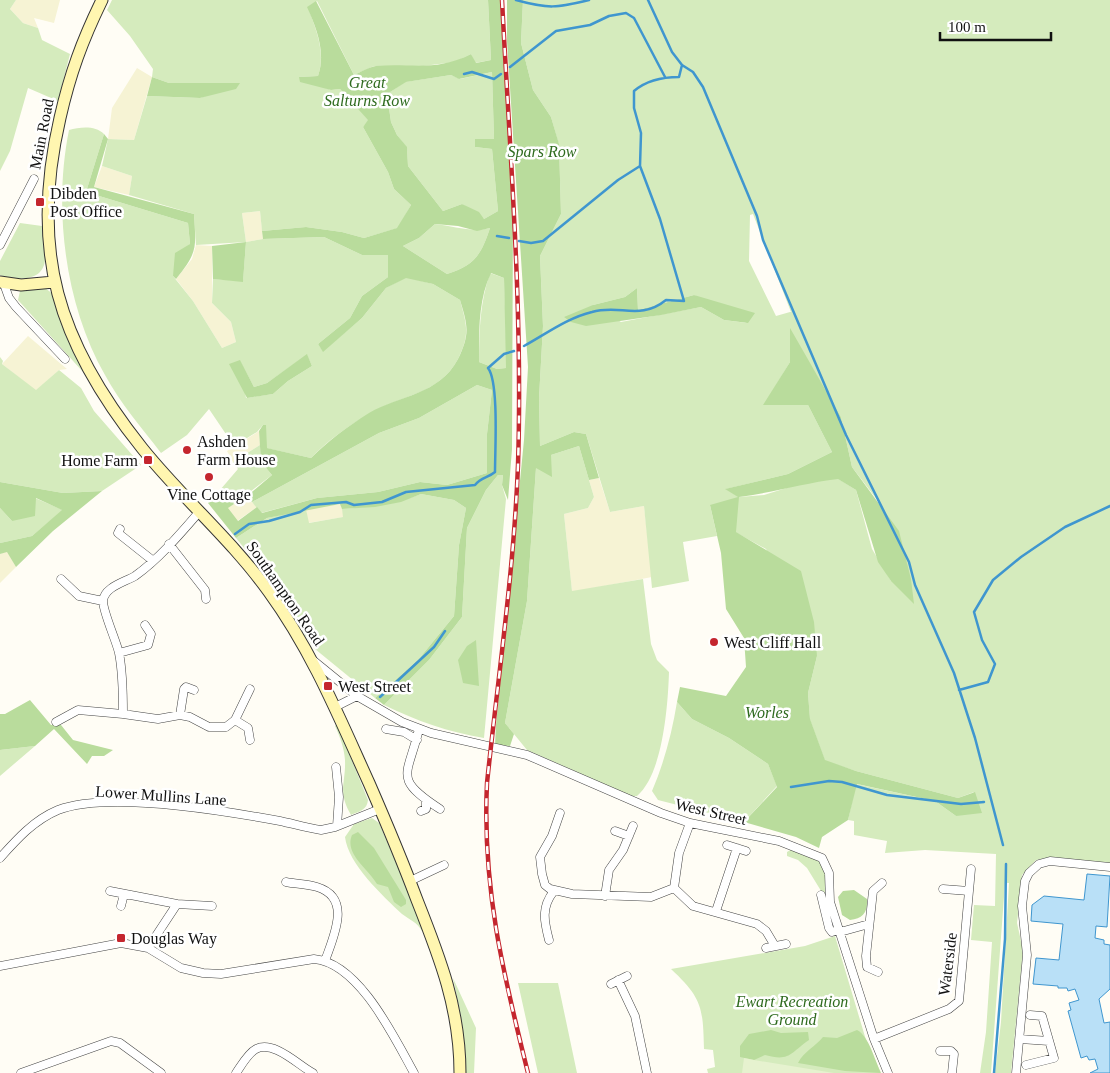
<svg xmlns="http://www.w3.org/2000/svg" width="1110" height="1073" viewBox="0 0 1110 1073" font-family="Georgia,serif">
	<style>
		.farmland { fill: #f6f3d4 }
		.green { fill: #d5ebbd; fill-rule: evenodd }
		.forest { fill: #b9dc9c; fill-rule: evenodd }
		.pitch { fill: #e6f2cf }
		.water { fill: #b9e0f7; stroke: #3f96cf }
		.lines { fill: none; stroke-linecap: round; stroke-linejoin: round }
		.stream { stroke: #3f96cf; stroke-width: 2.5 }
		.street-casing { stroke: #444; stroke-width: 9 }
		.secondary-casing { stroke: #333; stroke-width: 13 }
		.street { stroke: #fff; stroke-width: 8 }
		.secondary { stroke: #fff6b0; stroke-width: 11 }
		.rail-casing { stroke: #c4262e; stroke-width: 4.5 }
		.rail { stroke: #fff; stroke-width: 2.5; stroke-dasharray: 8; stroke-linecap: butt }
		.poi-dot { fill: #c4262e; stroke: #fff; stroke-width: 2 }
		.labels { text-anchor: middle; stroke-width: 5; stroke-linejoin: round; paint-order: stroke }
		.park-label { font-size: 16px; font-style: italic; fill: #2f6b1f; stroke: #fff }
		.street-label { font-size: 16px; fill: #111; stroke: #fff }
		.poi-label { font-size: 16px; fill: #111; stroke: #fff; text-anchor: start }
	</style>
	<rect width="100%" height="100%" fill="#fffdf5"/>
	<path class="farmland" d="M16,0H60L54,23L34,18L38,28L23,23L10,9Z
		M137,68L152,77L134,140L108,139L112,108Z
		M102,166L132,176L129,195L94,187Z
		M260,211L263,239L246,242L242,213Z
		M196,245L212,246V303L231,322L236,342L222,348L193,301L176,279L192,259Z
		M28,336L67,369L59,370L36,391L2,364Z
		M259,431L260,445L233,462L227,451Z
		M599,478L610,512L644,506L652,577L572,592L564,514L588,508L594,497L589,480Z
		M246,497L257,507L237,521L227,508Z
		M341,504L344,517L308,523L306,509Z
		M7,551L16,567L0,583V554Z"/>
	<path class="green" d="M0,0H16L10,9L23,23L38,28L42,40L70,54L58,101L28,88L10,151L0,171Z
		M112,0H488L491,60L475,63L471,54L455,62L415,67L374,66L354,75L317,1L308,7C316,30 326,52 318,76L299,77L331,90L340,89L369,120L363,127L388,172L394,189L411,205L398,228L364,238L342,232L306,227L262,231L260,211L242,213L246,242L263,239L324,237L362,255L388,254V277L362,296L350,318L318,344L323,351L362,318L386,288L406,277L433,284L460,300C467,326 470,334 458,359C439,395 400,395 369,414C348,426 327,441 311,458L266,448V426L263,425L257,432L234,446L209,409L187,435L161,453C142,428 120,403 105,375C65,305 53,209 69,130C80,127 95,125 104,134L86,192L188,223L190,244L173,276L193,301L222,348L236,342L231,322L212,303L213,279L243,281L246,242L196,245L194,214L129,195L132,176L102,166L108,139L134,140L147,96L200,98L239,83H169L152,77L153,69L130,36L107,10ZM307,355L312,366L288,381L273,394L246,398L240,361L254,387L267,383Z
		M523,0H1110V864L1051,857L1036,860L1022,875L1017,923L1023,950L1011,1073H995L1001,1022L1009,883H1005L991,1073H980L986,1032L992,942L971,940L974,905L995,906L996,854L925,850L885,853L887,841L854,835V821L848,820L856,784L935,801L956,816L974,792L958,798L856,771L825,761L810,720L808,693L817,656L766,549L735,532L710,505L717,536L683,542L689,581L652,588L644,506L610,512L586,434L574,432L540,446L539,398L543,326L540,256L561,214L559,145L551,117L533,90L521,43ZM753,214L791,312H790L776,316L749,261L750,215ZM637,288L638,310L694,295L747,323L724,320L701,307L621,322L593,305L625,297ZM790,330L841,417L852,467L881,505L891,581L872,549L856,490L837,478L799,484L764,495L739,497L726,489L788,474L832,452L808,405H764L790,362Z
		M492,72L494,139L475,147L492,149L498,211L484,219L462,204L443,211L408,166L407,148L397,135L391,122L387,94L405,82L451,75L460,79Z
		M20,223L42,226C44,245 54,274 27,278C17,280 9,279 0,275V261Z
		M435,224C454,226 472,233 490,228C481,255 475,265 447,274L403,246L419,238Z
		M490,273L504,278L507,368L497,369L479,362C479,331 480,302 490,273Z
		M38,288H45L53,294L83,372L18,300L20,291Z
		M0,357L3,361L2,364L36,390L59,370L81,388L94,411L141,465L102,491L63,493L0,482Z
		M477,385L492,390L487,434V473L447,485L420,482L378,492L317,498L261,513L252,502L379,433L419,418Z
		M260,445L261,462L272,475L234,504L220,490L238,469L233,462Z
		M579,446L594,497L588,508L564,514L572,591L643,579L651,644L657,660L669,672C668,705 663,774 637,796H631L527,750L505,723L527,601L536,468L551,455Z
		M498,475H503L502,485L506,499L484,738C448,732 417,721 384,705L429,660L462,617L467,528L486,490Z
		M421,494L454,500L466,508L459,545L454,616L418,660L375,698L315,649L297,624L275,586L236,538L267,518L306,509L309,523L343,517L342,509C370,507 395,504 421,494Z
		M35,498L63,510L32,536L0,543V508L12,521Z
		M677,702L692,719L729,738L768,764L777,786L744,822L658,800L652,791C664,763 672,733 677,702Z
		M337,724L368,800C367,810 360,811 351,815C337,791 346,783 345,760C344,747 340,737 335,726Z
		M35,746L0,776V750Z
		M372,818L379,823L425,930L422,931C417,922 410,920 402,914C383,896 348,864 345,837L354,824Z
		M792,849C806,852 826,858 826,876C826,884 824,890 826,899L807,868L798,860L787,856V852Z
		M835,936L866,1040L881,1073H708L707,1069L715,1067L713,1050L704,1049C703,1007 702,998 671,969L805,946Z
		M453,978L476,1028L474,1073H464L461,1017Z
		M518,983H558L577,1073H538Z"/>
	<path class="forest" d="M488,0H500L509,118L513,209L512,449L508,500L502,485L503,475H498L486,490L467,528L462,617L429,660L384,705L375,698L418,660L454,616L459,545L466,508L454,500L421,494L401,502L375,507L342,509L340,504L267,518L236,538L208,503L220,490L234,504L228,508L238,521L257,507L262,513L317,498L378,492L420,482L447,485L487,473V434L492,390L477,385L419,418L379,433L252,502L246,497L272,475L261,462L259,431L263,425H266L267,448L311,458C328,441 348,426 369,413C400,395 439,395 458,359C470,334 468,326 460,300L433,284L406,278L386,288L362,318L323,352L318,344L350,318L362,296L388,277V255H362L324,237L263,239L262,231L306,227L342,232L364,238L397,228L411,205L394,189L388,172L363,127L368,120L340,89L331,90L300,82L299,77L318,76C326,53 317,29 307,7L316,1L354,75C361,72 369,67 376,66C412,63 436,72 471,54L476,63L491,60ZM492,72L494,139H475V147L492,149L498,211L484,219L479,212L462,204L443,211L408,166L407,147L397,135L391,122L387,94L406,82L451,75L459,79ZM435,224L458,226L477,231L490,228C481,255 475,265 447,274L403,246L419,238ZM491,273L504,278L506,368L497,369L479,362C479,333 478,300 491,273Z
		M507,0H523L521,43L533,90L551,117L559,144L561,214L540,256L543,326L539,398L540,446L574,432L586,434L599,478L589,480L579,446L551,455L552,477L536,468L527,601L505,723L514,734L510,746L495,745L496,725L524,440L528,367L507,41Z
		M152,77L169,83H240L236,89L200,98L147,96Z
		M104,134L108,139L94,187L194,214C196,248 198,252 176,279L173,276L175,253L190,244L188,223L86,192Z
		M246,242L243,282L213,279L212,246Z
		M637,288L638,310L694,295L755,313L748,323L724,320L701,307L661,315L586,326L571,322L564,317L593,305L625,297Z
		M790,328L841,417L852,467L899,531L911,579L914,604L891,581L878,562L856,490L838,479C804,483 772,493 739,497L736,532L801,571L814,622L817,656L808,693L810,719L825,760L856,771L958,798L975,792L982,813L956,816L935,801L857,784L848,820L822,837L819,848L796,837L744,822L777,787L768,764L729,738L692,719L677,702L680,687L726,696L746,667L744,638L726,609L721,553L710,505L738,497L725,489L788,474L832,452L808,405H763L790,362Z
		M307,354L312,366L288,381L273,394L247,398L229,364L240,360L254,387L267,383Z
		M0,482L63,493L102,491L53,531L16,567L7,552L0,554V543L32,536L62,510L36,498L35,516L12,521L0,508Z
		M476,640L479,686L463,683L458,660L467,646Z
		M30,700L51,725H61L73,740L113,750L104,756H92L87,764L54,729L35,746L0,750V714H5Z
		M358,832L374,848L406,900V904L401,907L394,902L388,887L377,884C368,868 344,854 352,835Z
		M854,890L867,899C868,912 863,919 850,920L842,915L838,897L843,891Z
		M771,1030L781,1033L808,1032L809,1040C790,1053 790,1062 765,1055L754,1060L740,1057V1046L749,1034Z
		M857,1030C869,1036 875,1061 881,1073L845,1071L798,1063C804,1051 815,1047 823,1037L837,1038Z"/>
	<path class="pitch" d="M744,1058L754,1060L834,1073H742Z"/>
	<path class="water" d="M1087,874L1110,876L1107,927L1096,926L1095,938L1104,940V944L1110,945V989L1099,999L1104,1023L1110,1022V1073H1090L1098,1069L1095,1059L1089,1060L1087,1056L1081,1058L1068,1011L1071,1010L1069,1003L1079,1000L1075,989L1068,991L1067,988H1058V986L1033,984L1036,958L1059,960L1063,924L1031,921L1032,905L1044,896L1084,900Z"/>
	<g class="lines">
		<path class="stream" d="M516,0C548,9 557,8 589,0
			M648,0L672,52L682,65L693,72L703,87L757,216L763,240L846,435L909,562L915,585L954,673L975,738L1003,845
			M510,67L556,31L590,25L609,16L626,13L634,18L665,77
			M464,74L472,72L494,79L501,74
			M497,236L509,238
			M519,241L531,243L543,241L618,180L640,166
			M524,346C546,334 567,318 592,312C620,304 640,321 666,300L684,301L660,219L640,166L641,133L634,108V91C647,80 663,77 679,77L682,65
			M235,534L249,524L269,521L300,512L311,505L346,502L354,505L382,502L406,492L475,485C481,477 488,478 495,472C495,450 499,382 488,368L504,354L514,351
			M959,690L988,682L995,664L982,640L974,612L993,580L1021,557L1065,527L1110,506
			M380,697L434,647L445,631
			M791,787L829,781L842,782L887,795L961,804L984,802
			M994,1073L1005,939L1006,864"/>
		<g class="street-casing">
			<path id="street" d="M0,245L34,179
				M4,284L9,298L16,307L65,359
				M200,511C181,533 159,559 135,576C125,582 104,587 103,601C103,612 116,640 119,653C123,673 123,694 123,714L158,719L180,715L190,717L209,727H226L235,720L250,689
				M120,529L118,533L152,560
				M169,544L205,590L206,599
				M61,579L79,596L103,601
				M119,653L148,645L151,634L145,625
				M314,661L357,696L402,722L431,733L527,755L661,813L690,823L779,841L822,858L829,873L830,902L874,1039L888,1073
				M335,707L357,696
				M180,715L184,689L186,687L194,690
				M235,720L248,728L250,740
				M56,722L78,710L123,714
				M386,729L404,732L417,740
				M419,729C408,776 392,778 440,809
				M336,767L339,797L337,826
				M421,811L426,809V800
				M560,813L552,836L540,857L542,874L545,885L550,889L572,894L651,897L674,888
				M690,823L679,853L674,888L693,906L757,924L766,931L775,946
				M615,831L629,836
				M727,845L746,851
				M0,858C17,839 34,820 58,810C107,791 226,811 280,821C294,824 307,828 321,830L335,827L380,809
				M410,881L444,865
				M286,882C296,884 307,884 317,887C353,898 333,937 325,961
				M943,889L969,891
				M110,891L177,904
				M821,895L829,928L832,932L839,930
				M605,896L609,870L623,850L633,826
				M121,906L124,894
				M716,911L737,848
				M840,932L869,924
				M549,940C544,921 541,907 554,891
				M148,948L177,904L212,906
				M766,948L786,944
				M0,966L121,943L148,948L181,968L203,973L221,974L314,959C359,963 394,1037 414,1073
				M878,972L867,967L866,956L873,891L882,883
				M618,980L635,1016L647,1073
				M611,984L627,976
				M874,1039L949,1009L959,1001L971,869
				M1020,1039L1049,1041
				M940,1051H951L954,1054L952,1073
				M1026,1065L1054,1058L1042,1016L1030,1015
				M21,1073L111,1041L120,1043L161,1073
				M236,1073C241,1066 248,1053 256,1049C274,1040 298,1065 313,1073
				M1016,1073L1027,955L1022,906L1025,881L1029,873L1039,864L1050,861L1110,867"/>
		</g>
		<g class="secondary-casing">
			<path id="secondary" d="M102,0C82,41 70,74 60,118C29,251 58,343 142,448C182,498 231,539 269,592C312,651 339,717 369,783C386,822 402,860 417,900C440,958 460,1009 460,1073
				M0,282L21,285L54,282"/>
		</g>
		<use href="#street" class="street"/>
		<use href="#secondary" class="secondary"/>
		<g class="rail-casing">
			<path id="rail" d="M502,0C510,155 523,310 518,465C514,571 498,677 487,783C482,887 503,973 528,1073"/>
		</g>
		<use href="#rail" class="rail"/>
	</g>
	<g class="poi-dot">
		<rect x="35" y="197" width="10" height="10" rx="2.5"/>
		<circle cx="187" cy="450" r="5"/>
		<rect x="143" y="455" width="10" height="10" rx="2.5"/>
		<circle cx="209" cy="477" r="5"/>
		<circle cx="714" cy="642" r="5"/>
		<rect x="323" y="681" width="10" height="10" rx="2.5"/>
		<rect x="116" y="933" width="10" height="10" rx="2.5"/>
	</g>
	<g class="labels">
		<g class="park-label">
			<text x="367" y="88">Great<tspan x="367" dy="18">Salturns Row</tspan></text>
			<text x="542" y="157">Spars Row</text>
			<text x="767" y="718">Worles</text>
			<text x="792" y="1007">Ewart Recreation<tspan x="792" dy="18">Ground</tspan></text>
		</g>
		<g class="street-label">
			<text transform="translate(41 134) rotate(-79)" y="6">Main Road</text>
			<text transform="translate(286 593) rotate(55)" y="6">Southampton Road</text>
			<text transform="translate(161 795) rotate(4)" y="6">Lower Mullins Lane</text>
			<text transform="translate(711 811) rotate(13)" y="6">West Street</text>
			<text transform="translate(947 964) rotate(-83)" y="6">Waterside</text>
		</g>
		<g class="poi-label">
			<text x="50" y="199">Dibden<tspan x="50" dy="18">Post Office</tspan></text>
			<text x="197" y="447">Ashden<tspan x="197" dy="18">Farm House</tspan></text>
			<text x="138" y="466" text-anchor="end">Home Farm</text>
			<text x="209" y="500" text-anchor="middle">Vine Cottage</text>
			<text x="724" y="648">West Cliff Hall</text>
			<text x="338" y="692">West Street</text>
			<text x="131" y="944">Douglas Way</text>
		</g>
	</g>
	<path d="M940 32v8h111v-8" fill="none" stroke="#111111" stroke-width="2.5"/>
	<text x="948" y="32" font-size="15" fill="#111111" stroke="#ffffff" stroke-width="4" paint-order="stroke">100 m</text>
</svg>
